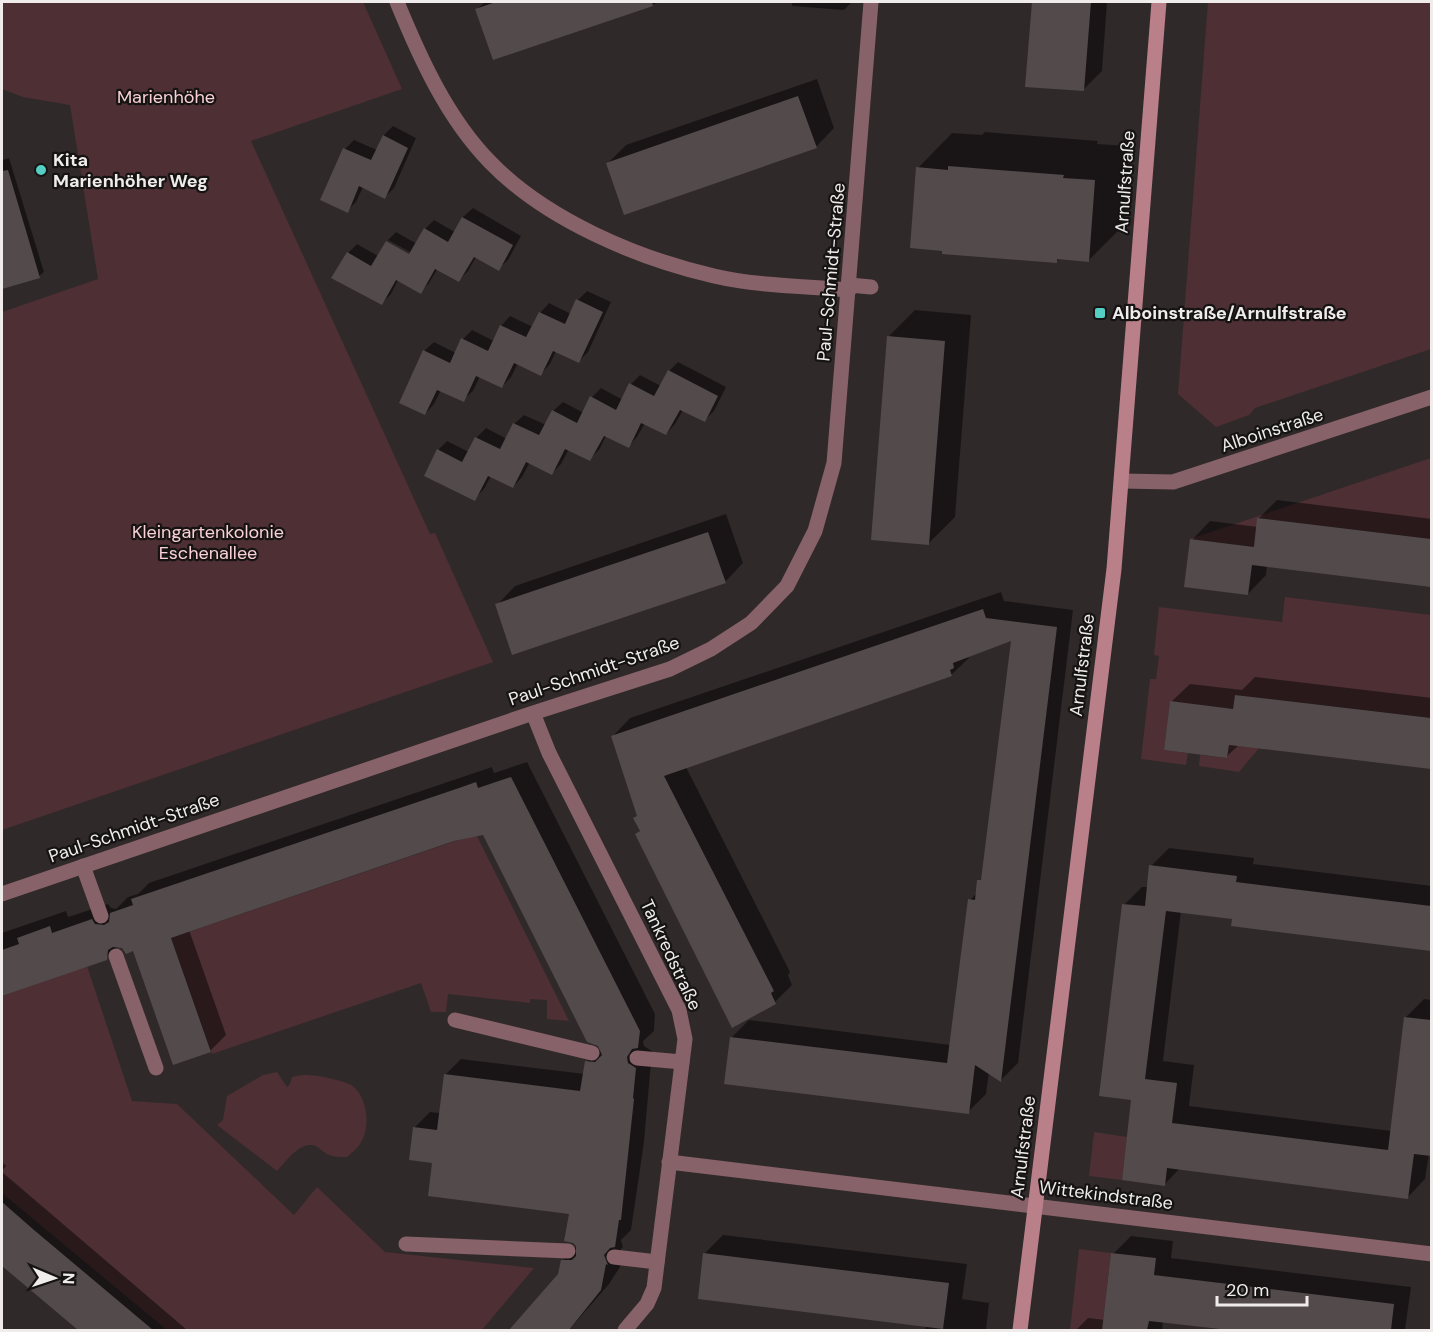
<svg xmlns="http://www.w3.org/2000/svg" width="1433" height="1332" viewBox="0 0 1433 1332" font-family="'DM Sans',sans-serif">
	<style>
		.green { fill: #4d2f34 }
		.shadow { fill: #0007 }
		.building { fill: #524a4b }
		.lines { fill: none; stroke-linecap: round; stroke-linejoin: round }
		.service { stroke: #876268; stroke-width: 15 }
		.minor { stroke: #876268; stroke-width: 15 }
		.tertiary { stroke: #876268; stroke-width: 15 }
		.secondary { stroke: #ba808a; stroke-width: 15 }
		.poi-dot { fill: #55cec4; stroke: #161313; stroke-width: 2 }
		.labels { text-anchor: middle; stroke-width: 4.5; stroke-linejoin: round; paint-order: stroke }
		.park-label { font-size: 18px; fill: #f9d0d6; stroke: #161313 }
		.poi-label { font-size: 18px; font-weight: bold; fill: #f0ecec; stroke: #161313; text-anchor: start }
		.street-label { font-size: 18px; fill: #f0ecec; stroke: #161313 }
	</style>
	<rect width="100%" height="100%" fill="#30292a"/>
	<path class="green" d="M2,2H363L402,89L251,141L430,534L435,533L493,662L2,830V312L98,279L70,105L23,97L2,89Z
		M1208,2H1432L1431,349L1255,408L1249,415L1216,427L1178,394Z
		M1431,458V539L1258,518L1254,547L1190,539Z
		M1285,597L1431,615V718L1236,695L1233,709L1170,702L1164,750L1188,753L1186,765L1141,759L1150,679H1156L1159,656L1154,655L1159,607L1282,622Z
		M1229,745L1259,748L1239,772L1199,766L1200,755L1227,758Z
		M476,834L569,1021L547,1019V1000L530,999V1003L448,994L446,1012H431L421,983L212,1054L171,938Z
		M87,966L132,1101L177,1104L294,1215L317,1187L385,1252L534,1268L482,1330H167L2,1193V996Z
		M277,1072L287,1087L290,1084L292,1077C303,1074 313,1075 324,1077C332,1079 343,1081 351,1085C368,1096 371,1128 360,1144C357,1149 351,1153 347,1157C338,1157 331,1157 324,1152C321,1150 319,1148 316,1146C300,1140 286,1162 277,1171L217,1125L223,1120L227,1096L263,1075Z
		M1094,1132L1127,1137L1122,1180L1089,1176Z
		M1079,1249L1111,1253L1102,1330H1070Z"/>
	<path class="shadow" d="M485,2H660L494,59L477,9Z
		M792,2H852L844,10L792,6Z
		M1033,2H1107L1102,71L1083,90L1027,85Z
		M817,79L834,128L816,147L608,163L626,145Z
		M393,126L416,138L394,188L385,197L363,187L356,202L347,211L345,149L354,140L377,150L384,135Z
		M985,132L1098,141L1097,144L1129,146L1124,225L1089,260L1060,258L1056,261L918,168L952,133L982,135Z
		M9,158L44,272L39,276L2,288V160Z
		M473,208L521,236L508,260L498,269L476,257L468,271L459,280L438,268L429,283L420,292L398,280L391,294L381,304L348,253L357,244L378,256L387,241V243L415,259L417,256L388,240L396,232L417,244L425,229L434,220L455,232L463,217Z
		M587,291L611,302L588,352L579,361L556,351L550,364L541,374L518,363L511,377L502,387L480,376L473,391L463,400L441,390L434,404L425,414L424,351L434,342L456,353L463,339L472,330L494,341L501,326L510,316L533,327L540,313L549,303L571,314L578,300Z
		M915,310L971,315L955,517L929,543L888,337Z
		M678,362L726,387L714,411L704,421L683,410L675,424L666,434L645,423L637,437L628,447L606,436L599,450L589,459L569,449L561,464L552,473L530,462L522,477L513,487L491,476L484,489L474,499L438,450L447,441L469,452L477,437L486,428L507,439L514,424L524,415L546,425L553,411L563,402L584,413L592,397L601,388L623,400L631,384L640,375L661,386L669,371Z
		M1277,500L1432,519V585L1267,565L1266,575L1248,594L1192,540L1210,521L1258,527L1259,518Z
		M726,514L743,563L725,582L497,605L515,586Z
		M1001,592L1004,601L1073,610L1018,1063L1001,1080L989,1072L986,1094L968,1112L731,1038L749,1020L951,1045L970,900L978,892L979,881L983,877L1012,639L968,655L969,658L951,675L686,767L790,972L788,975L792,985L775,1002L636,834L641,830L635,818L638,815L613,736L630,718Z
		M1255,677L1432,698V768L1239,745L1227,756L1171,702L1190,684L1242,690Z
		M527,762L655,1014L654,1031L643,1041L644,1046L652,1051L644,1142L631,1230L621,1240L623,1247L621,1249L620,1267L609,1284L569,1330H512L560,1275L562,1261L577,1246L570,1213L434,1162L414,1128L430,1112L440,1113L445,1075L461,1059L585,1074L587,1062L601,1048L484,833L454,840L189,930L226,1035L210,1051L133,949L119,946L106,958L2,994V933L66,911L68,917L108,904L111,908L116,909L128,897L138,894L149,883L492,767L494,773Z
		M1169,848L1254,858L1253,864L1432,886V949L1232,925L1234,917L1181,911L1163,1061L1194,1065L1189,1106L1392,1131L1406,1017L1424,999L1432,1000V1154H1429L1425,1179L1408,1197L1180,1168L1165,1184L1133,1098L1124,905L1142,887H1148L1151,866Z
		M2,1162L6,1166L2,1171Z
		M2,1172L187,1330H80L2,1264Z
		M723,1235L967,1264L962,1299L989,1303L986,1330H925L926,1326L705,1253Z
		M1131,1236L1173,1241L1171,1258L1411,1287L1405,1330H1412H1242L1163,1321L1162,1330H1076L1088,1318L1105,1320L1113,1254Z"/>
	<path class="building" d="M496,2H652L653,6L493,60L475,9Z
		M1032,2H1091L1084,91L1025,87Z
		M798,96L817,148L624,215L606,163Z
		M383,135L408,148L385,199L359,186L348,213L320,200L343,148L371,160Z
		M948,166L1064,175L1063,178L1095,180L1089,262L1057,259V263L942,254V251L910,248L916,167L948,170Z
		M8,170L40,278L2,289V171Z
		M462,217L513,245L499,271L474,257L459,282L435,269L421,294L396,280L382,305L331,278L347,252L371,266L386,241L409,254L424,228L448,242Z
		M576,299L603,312L579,363L553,351L541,376L514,363L502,388L476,376L464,402L437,390L425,415L399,403L423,350L450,363L461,338L488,351L500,325L526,337L539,312L565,324Z
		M887,336L945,341L929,545L871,540Z
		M668,370L718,396L705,422L680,410L666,435L641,423L629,448L604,436L590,461L565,449L552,475L526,462L513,488L488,476L475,501L424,476L437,449L462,462L475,437L500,449L513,423L539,435L552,410L577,423L590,396L616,410L629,383L654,396Z
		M1257,518L1431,539V587L1252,565L1248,595L1184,587L1190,539L1254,547L1253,556Z
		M708,532L726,583L512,655L495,604Z
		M983,609L986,618L1057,627L1001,1082L975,1065L969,1114L724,1084L730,1037L947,1063L968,899L975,900L977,880H981L1011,641L953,663L954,668L950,670L952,676L664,776L774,991L771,993L776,1004L732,1028L635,834L640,831L633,818L637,816L611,736Z
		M1235,695L1431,718V769L1229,745L1227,758L1164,750L1170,701L1233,709Z
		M511,777L640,1031L638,1048L632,1049L627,1057L628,1063L636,1068L633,1098L634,1099L621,1220H619L615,1247L610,1248L604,1255L608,1265L606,1264L601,1290L569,1330H509L558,1274L561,1260H572L576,1256V1246L573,1243L564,1241L569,1214L428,1196L432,1163L409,1160L413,1127L437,1130L444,1074L580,1091L585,1061L595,1062L602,1055L598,1046L587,1042L483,835L454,841L171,938L211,1052L173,1065L133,951L126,954L122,948L113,947L108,950L107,960L2,996V950L19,944L17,938L50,926L52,933L92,919L95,924L104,925L109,922L110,913L133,905L131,899L459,788L476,782L478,788Z
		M1149,865L1237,876L1236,882L1431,906V951L1231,926L1232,919L1166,911L1145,1079L1177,1083L1172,1123L1388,1150L1404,1017L1431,1020V1156L1414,1154L1408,1199L1167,1168L1165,1186L1122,1180L1131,1100L1099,1096L1122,904L1145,906Z
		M2,1202L34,1230L153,1330H78L2,1266Z
		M703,1253L949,1283L943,1329L698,1299Z
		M1111,1253L1156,1258L1154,1275L1394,1304L1391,1330H1229L1149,1321L1147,1330H1102Z"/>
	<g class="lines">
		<path class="service" d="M849,285L871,287
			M83,866L101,916
			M116,956L156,1068
			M455,1020L592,1053
			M637,1058L682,1062
			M406,1244L568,1251
			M614,1257L657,1262"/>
		<path class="minor" d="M397,2C420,58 447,118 490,162C545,219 636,258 714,276C757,286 804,286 849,290
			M533,713L549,753L679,1010L685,1039L654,1288L647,1304L625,1330
			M2,894L533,713L670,669L711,649L751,623L787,586L815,531L834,463L871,2
			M669,1162L1432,1254"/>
		<path class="tertiary" d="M1122,481L1173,482L1432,397"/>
		<path class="secondary" d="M1020,1330L1114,569L1159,2"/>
	</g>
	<g class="poi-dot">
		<circle cx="41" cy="170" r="6"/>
		<rect x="1094" y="307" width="12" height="12" rx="3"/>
	</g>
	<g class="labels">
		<g class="park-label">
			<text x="166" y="103">Marienhöhe</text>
			<text x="208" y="538">Kleingartenkolonie<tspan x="208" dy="21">Eschenallee</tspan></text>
		</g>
		<g class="poi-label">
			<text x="53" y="166">Kita<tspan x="53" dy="21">Marienhöher Weg</tspan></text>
			<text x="1112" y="319">Alboinstraße/Arnulfstraße</text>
		</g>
		<g class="street-label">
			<text transform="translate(1125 182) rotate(-86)" y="6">Arnulfstraße</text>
			<text transform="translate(831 272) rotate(-85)" y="6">Paul-Schmidt-Straße</text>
			<text transform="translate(1272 430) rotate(-18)" y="6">Alboinstraße</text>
			<text transform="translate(1082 665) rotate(-83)" y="6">Arnulfstraße</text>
			<text transform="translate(594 671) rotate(-19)" y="6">Paul-Schmidt-Straße</text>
			<text transform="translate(134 828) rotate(-19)" y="6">Paul-Schmidt-Straße</text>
			<text transform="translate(671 955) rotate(65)" y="6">Tankredstraße</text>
			<text transform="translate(1023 1147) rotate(-83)" y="6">Arnulfstraße</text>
			<text transform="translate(1106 1195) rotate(7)" y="6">Wittekindstraße</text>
		</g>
	</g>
	<rect width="1433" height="1332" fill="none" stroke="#f0ecec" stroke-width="6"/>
	<g transform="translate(54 1278) rotate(92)" stroke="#161313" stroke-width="4.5" paint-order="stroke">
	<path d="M0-4.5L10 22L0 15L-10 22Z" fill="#f0ecec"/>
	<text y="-9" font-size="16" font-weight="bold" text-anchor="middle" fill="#f0ecec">N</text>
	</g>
	<path d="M1217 1296v9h90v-9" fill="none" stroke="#f0ecec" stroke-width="3"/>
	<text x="1226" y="1296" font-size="18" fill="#f0ecec" stroke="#161313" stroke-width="4.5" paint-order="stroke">20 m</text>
</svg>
